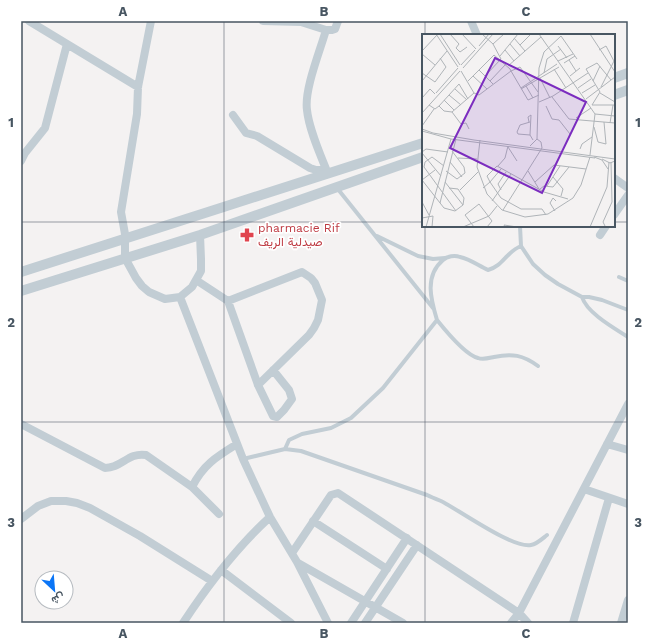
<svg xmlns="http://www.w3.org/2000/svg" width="649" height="644" viewBox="0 0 649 644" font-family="'Work Sans',Vazirmatn,sans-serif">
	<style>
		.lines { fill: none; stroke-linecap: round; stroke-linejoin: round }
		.service { stroke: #c2cdd4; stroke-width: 4 }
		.minor { stroke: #c2cdd4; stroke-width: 8 }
		.tertiary { stroke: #c2cdd4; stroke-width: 10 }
		.grid { fill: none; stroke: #485662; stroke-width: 1; stroke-opacity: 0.55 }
		.labels { text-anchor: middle; stroke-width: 3.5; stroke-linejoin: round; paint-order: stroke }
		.health-label { font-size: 12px; fill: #be3a42; stroke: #fff; text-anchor: start }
		.inset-road { fill: none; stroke: #afb4b8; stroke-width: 1 }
		.view { fill: #7b2cbf; fill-opacity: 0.15; stroke: #7b2cbf; stroke-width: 2 }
		.inset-edge { fill: none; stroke: #485662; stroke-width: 2 }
		.neatline { fill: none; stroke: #485662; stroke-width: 1.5 }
		.grid-label { font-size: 13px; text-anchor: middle; font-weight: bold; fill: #485662 }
	</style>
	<rect width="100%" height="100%" fill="#f4f2f2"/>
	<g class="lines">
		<path class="service" d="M337,188L433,308
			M520,226L521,246L533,264L545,275L558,284L582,297H589L602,300L628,310
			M377,236L418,256L433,259L445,258
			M619,277L628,281
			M582,297C587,313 614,328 628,337
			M437,320C445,330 466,355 478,358C483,360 489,358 494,357C512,353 523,355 538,366
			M285,449L289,440L302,434L331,428L351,418L383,388L437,320C431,300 424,276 443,260C447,256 455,255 460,257C470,259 479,266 488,270C503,266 506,252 521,246
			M243,459L285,449L301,451L427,495C431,497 436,499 441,501C459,510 513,549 531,545C537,544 542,539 547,535"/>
		<path class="minor" d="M29,21L138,87
			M151,21L138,87L137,114L121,212L125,234V258L136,278L142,286L149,292L165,299L180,297L192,287L201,271V259L200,235
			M263,21L301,22L326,30H332L335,29L338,21
			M471,21L477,35
			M326,30C320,51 304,90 307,110C309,130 321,156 328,174
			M233,115L246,133L257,136L310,168L316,170H326
			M21,161L25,153L45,128L67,44
			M614,178L628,188
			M614,215L628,195
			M600,235L606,226
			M196,280L228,301L258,385L273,416L277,417L284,410L292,399L289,390L273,370
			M180,297L243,459L270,517L297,562L328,623
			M228,301L302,272L311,278L315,283L322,300L318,320L314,328L309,335L258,385
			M21,424L105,468C122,468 128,452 146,455L192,487L219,514
			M607,444L628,450
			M192,487C203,465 216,457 237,444
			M584,489L628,504
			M21,519L38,506L51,501H66L77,503L90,508L140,536L212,581
			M313,521L387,569
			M292,553L331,495L338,493L519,613L511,623
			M298,563L403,623
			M221,570L291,623
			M183,623C208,585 236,548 270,517
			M351,623L407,538
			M365,623L417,545
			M528,623L519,613L628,404
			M573,623L609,498
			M621,623L628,600"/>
		<path class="tertiary" d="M614,78L628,73
			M614,95L628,90
			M21,272C155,228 289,187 423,143
			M21,291L200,235L423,157"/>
	</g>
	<path class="grid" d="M224,21V623M425,21V35M21,222H423M614,222H628M425,226V623M21,422H628"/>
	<defs>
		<g id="pharmacy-bare" transform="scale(1.08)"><path d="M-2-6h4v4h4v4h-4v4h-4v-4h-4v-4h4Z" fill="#e0444e" stroke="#fff" stroke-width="2.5" paint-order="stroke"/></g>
	</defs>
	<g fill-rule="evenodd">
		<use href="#pharmacy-bare" x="247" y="235"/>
	</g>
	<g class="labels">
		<g class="health-label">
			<text x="258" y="232">pharmacie Rif<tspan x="258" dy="14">صيدلية الريف</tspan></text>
		</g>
	</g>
	<g transform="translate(422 34)">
		<rect width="193" height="193" fill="#f4f2f2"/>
		<path class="inset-road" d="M14,0L36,33M18,0L38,31M28,0L37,10L34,14L38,18L45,13M40,0L54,15M60,0L71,10L82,0M117,0L173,80L168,121M168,0L193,38M92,4L103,17M88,10L98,22M98,11L109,0M57,12L67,0M136,12L145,24M83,16L92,27M177,16L184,12L193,29M0,17L15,1M0,20L13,31M78,22L96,0M147,26L154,37M136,27L151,20M142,29L153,22M39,31L53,16M86,32L119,3M41,34L71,0M132,35L144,54M57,36L71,50M0,39L13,48L24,33L18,24M122,39L125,25L139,15M51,42L65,55M63,42L79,25L71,10M148,42L158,34M118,44L128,64M0,47L25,17M46,47L72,21L88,35L89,37L57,61L52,59M68,47L84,30M171,47L178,32M104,52L111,64M179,53L192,27M99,54L135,30M156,54L169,45M33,55L45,66M99,55L137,33M116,58L98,33L89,37L106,66L117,61M14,59L36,34M160,59L173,51M178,59L193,68M27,61L39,71M130,63L147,85L193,89M0,64L8,55L13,60M164,65L193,43M22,66L32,76M117,68L131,62L166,39M7,71L13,75L17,72L22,77L30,78L39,90L44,89L47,95M170,71L178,58L164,35L175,29L189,46M170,71H193M17,72L37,50L46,65M124,72L130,85L137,86L148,100M30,78L52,59L39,37M0,79L38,37M173,80L193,82M154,84L169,74M107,88L106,83L109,81L108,101L111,106M188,89L191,71M0,92L12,75M172,93L176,108L184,110L182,88M0,95L11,99L52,106L193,125M0,97L29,105L173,124M108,101L96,100L95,98L98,91L108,88M115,105L117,34L122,18L139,2L155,25M58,106L55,133L65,160L80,176L103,183L126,180L151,164L159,151L168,123M86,113L95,127M158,115L160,110L170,103M0,118L4,115L26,118M0,119L19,142M172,123L180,126L186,135M36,124L55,125M180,125L188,129L193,127M28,128L40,143M22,132L10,123L3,128L2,133L34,177M76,132L83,124L86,112M79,135L68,148L79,164L99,175H120L124,181M13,136L0,146L22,174L33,177L41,171L42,164L36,155L27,154M24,137L35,145L43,139L42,133L30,117M106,137L117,155M131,143L141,155L139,162M23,148L41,171M113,148L132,131L164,135M125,152L138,132M61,154L68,148L65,142L75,132L122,158L146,165M118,155L122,152L131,153L147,133M38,156L56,138M79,156L76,150L84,138M70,167L89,140M0,168L7,181M18,169L34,105M81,176L120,114L119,108L115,105L108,112M133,177L128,169L131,164L134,167M0,184L11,182L10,193M183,192L181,188L190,168L189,128M4,193L29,105M41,193L67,182L75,172M52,193L43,181L57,170L70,187L65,193M83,193L82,191L95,193M168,193L185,153L187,128"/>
		<path class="view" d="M73,24L164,68L120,159L28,114Z"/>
		<rect width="193" height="193" class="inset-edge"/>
	</g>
	<rect width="649" height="644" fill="none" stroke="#ffffff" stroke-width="44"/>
	<g transform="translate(54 590) rotate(154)"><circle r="19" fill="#ffffff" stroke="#b6bbc0"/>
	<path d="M0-3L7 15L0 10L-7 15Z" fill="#0b75f6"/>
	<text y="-6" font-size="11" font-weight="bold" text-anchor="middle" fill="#485662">ش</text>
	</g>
	<rect x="22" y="22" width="605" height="600" class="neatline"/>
	<g class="grid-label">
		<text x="123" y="16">A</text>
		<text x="324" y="16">B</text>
		<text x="526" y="16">C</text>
		<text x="11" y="127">1</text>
		<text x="638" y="127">1</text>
		<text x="11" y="327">2</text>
		<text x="638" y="327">2</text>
		<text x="11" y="527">3</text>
		<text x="638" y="527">3</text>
		<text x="123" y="638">A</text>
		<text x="324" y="638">B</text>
		<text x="526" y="638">C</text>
	</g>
</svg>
